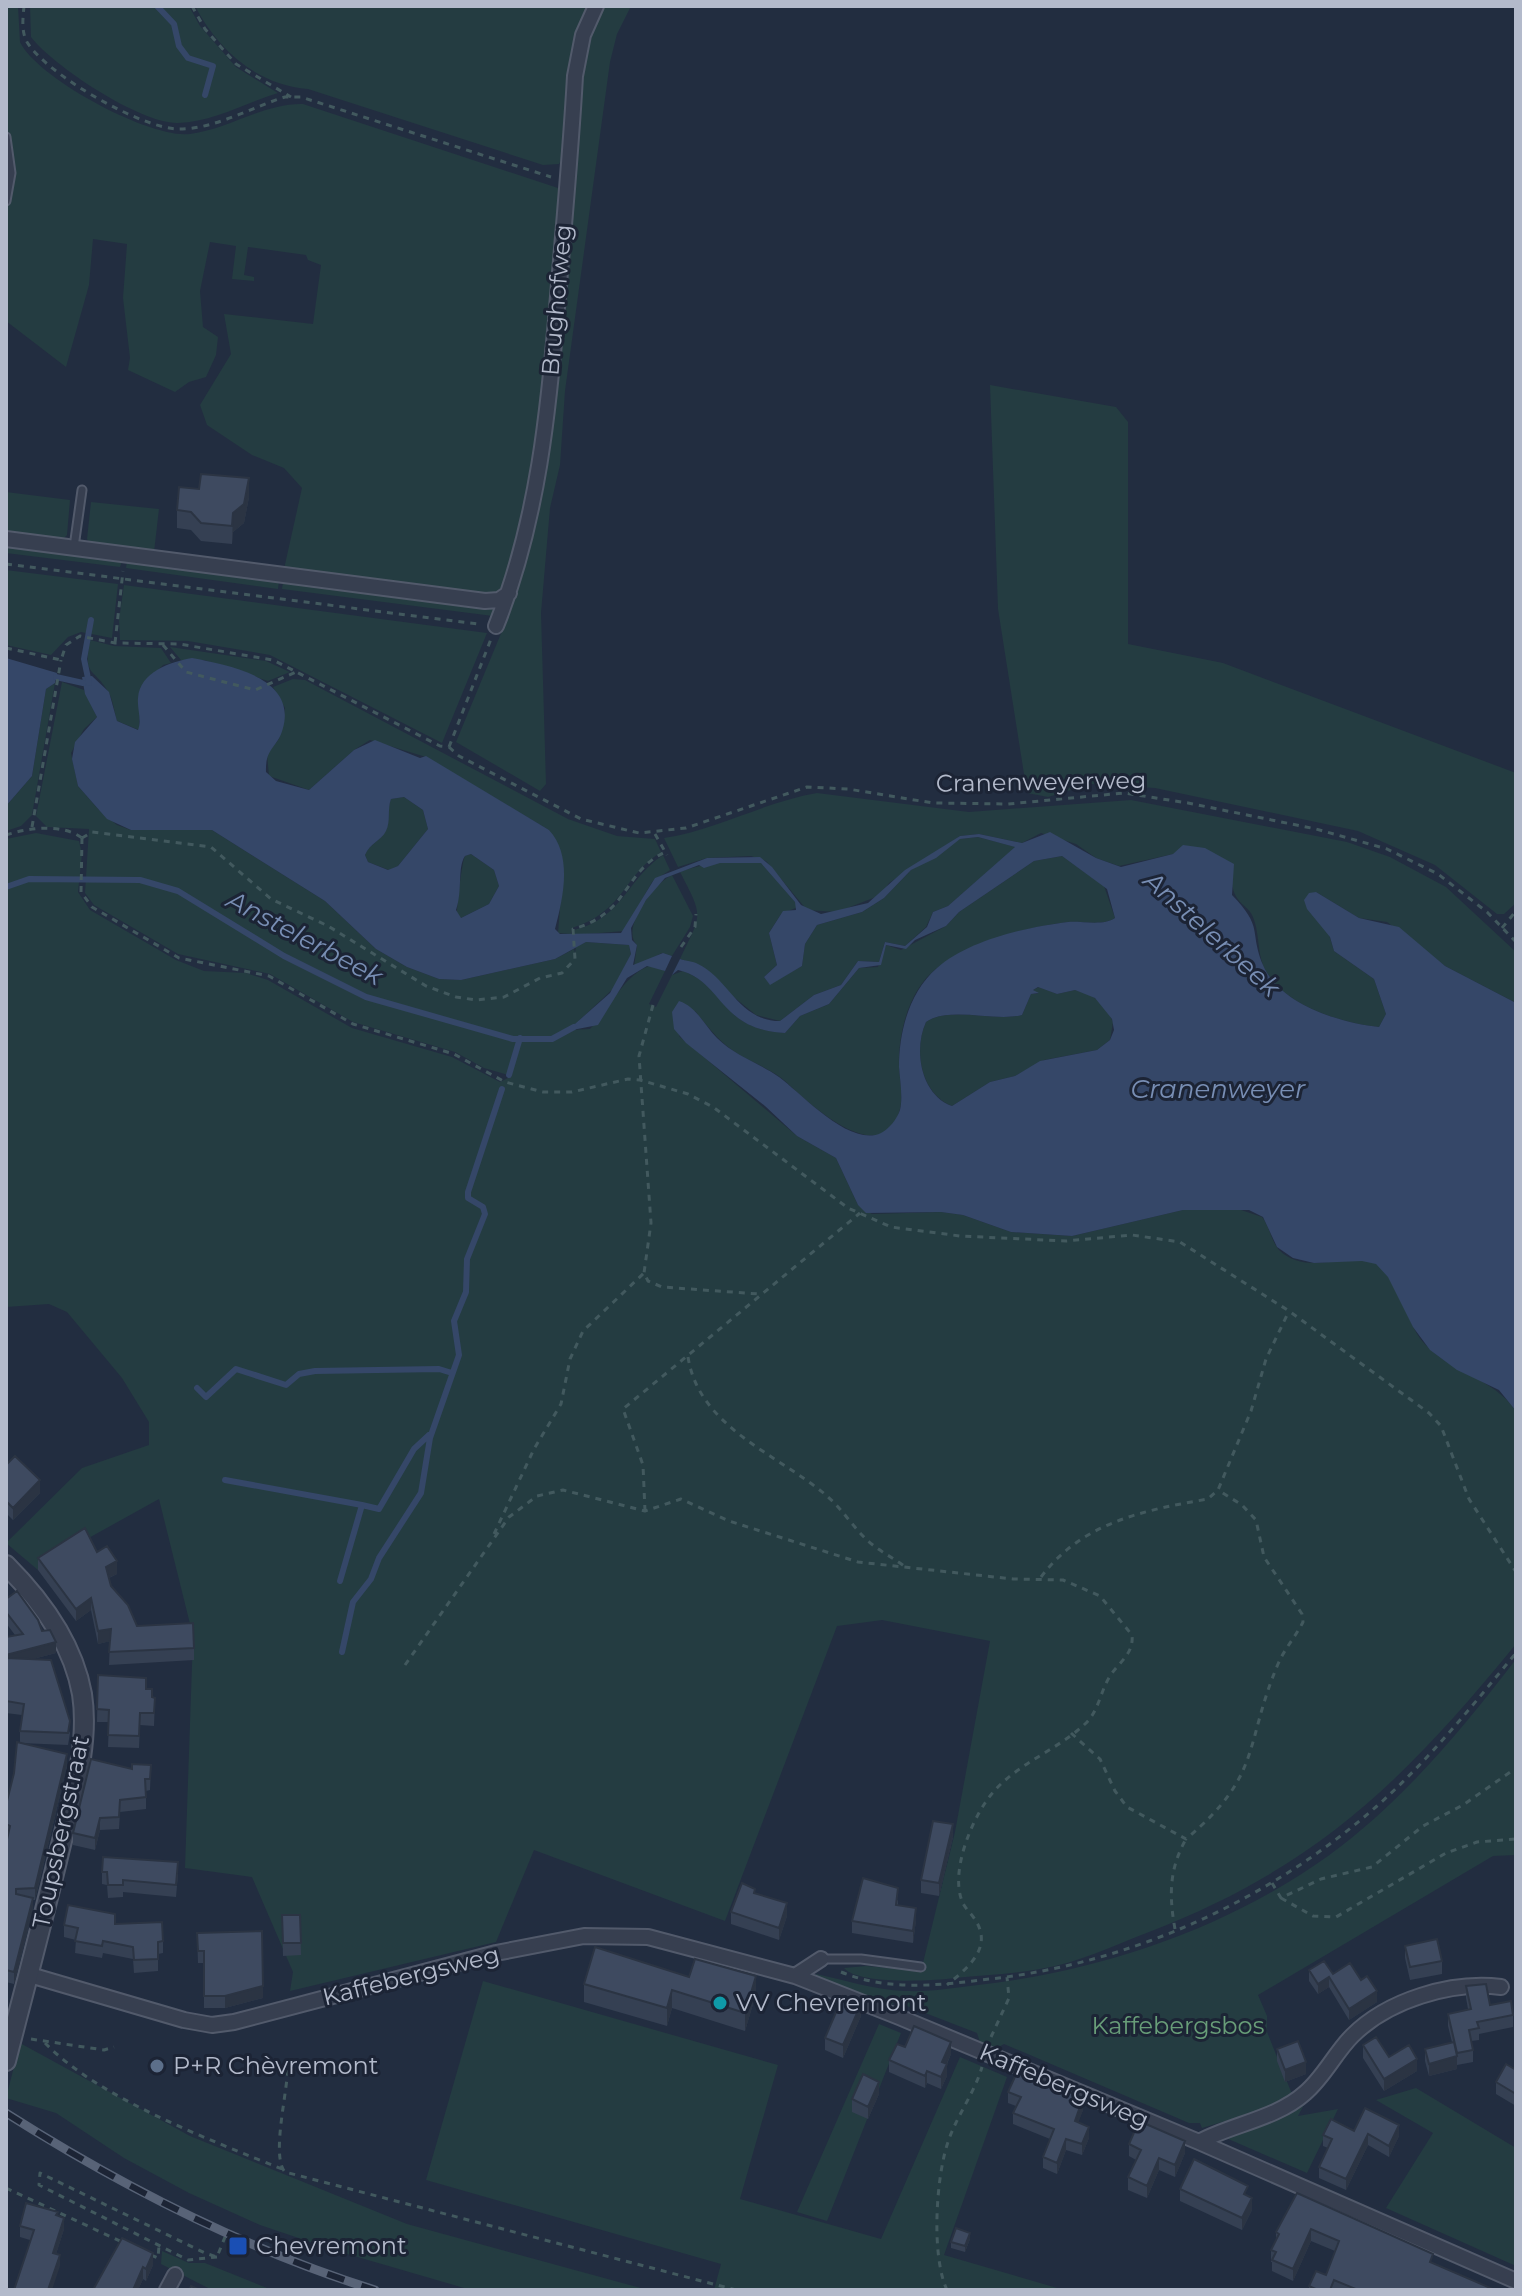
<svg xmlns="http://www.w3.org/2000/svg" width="1522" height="2296" viewBox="0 0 1522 2296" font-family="Montserrat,sans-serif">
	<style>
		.green { fill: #243c41 }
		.water { fill: #354768; fill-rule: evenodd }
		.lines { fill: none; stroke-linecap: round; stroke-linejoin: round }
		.stream { stroke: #354768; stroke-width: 6 }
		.service-casing { stroke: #525a6b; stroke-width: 11 }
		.minor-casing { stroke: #525a6b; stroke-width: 18 }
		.tertiary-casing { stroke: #525a6b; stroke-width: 22 }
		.path { stroke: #42595e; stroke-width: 3; stroke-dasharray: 6 6; stroke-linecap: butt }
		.service { stroke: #373f50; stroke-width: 7 }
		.minor { stroke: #373f50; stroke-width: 14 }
		.tertiary { stroke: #373f50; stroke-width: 18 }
		.rail-casing { stroke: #586377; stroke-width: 9 }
		.rail { stroke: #1c2435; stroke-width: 6; stroke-dasharray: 18; stroke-linecap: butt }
		.wall { fill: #354053 }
		.shaded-wall { fill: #2b3443 }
		.building { fill: #3e4a60; stroke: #2b3443; stroke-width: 2 }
		.culture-dot { fill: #0f9aa8; stroke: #1c2435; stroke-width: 3 }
		.service-dot { fill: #5c6f8a; stroke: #1c2435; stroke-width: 3 }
		.transit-dot { fill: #1a4fb4; stroke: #1c2435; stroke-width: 3 }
		.labels { text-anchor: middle; stroke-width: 6; stroke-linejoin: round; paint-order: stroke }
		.street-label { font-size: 24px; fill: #b3bacb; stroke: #1c2435 }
		.poi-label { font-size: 24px; fill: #b3bacb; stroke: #1c2435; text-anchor: start }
		.park-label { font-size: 24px; fill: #689d78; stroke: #1c2435 }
		.water-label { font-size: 26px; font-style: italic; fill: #788eb4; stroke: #1c2435 }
	</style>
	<rect width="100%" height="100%" fill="#222d40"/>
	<path class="green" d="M6,6H18L20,42C37,78 150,139 190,134C229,129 264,103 303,104L558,188L562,201L535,457L521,526L501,591L489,595L284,569L302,488L284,468L252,455L207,425L200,405L231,354L224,314L313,324L321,265L308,260L306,255L248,247L244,275L254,277V281L232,279L236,246L210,242L200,291L203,327L218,337L216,355L206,377L189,382L175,392L128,370L130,358L123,298L127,244L93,239L89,285L66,367L6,321Z
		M30,6H189L200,26L236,67L278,93C245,103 213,122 178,123C141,124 53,66 31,37Z
		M195,6H588L572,50L561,160L559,164L543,165L308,89C257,85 218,50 195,6Z
		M603,6H631L617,34L610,62L565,391L560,465L550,508L541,613L546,784L540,791L456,742L514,602L546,468L573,209L582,67L585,48Z
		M990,385L1116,407L1128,422V644L1223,663L1516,773V903L1504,914H1497L1435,865L1358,831L1155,788L1091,784L1048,797L1027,793L998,609Z
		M6,492L70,500L67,535L62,540L6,532Z
		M91,502L159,509L154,552L91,544L87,539Z
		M6,546L122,561L120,567L6,553Z
		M127,562L279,581L278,589L126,568Z
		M6,570L118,584L112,638L81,632L68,637L51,655L6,645Z
		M283,582L474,607L497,606L493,616L282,589Z
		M124,585L487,633L442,743L270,655L188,641L120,640L119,620Z
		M90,640L114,646L161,648L171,663L163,665L141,687L139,730L117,721C114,711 113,698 107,690C93,667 83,677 90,640Z
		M170,647L266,661L290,672L268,681L204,660H181Z
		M293,679L305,680L568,819L617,836L655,839L661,852C621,878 625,911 572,928L571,934L558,933L563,869L560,850L549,830L426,757L370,740L354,750L309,790L269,776L267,754L279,739L285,708L273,687Z
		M62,682L84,690L97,717L84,729L71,753L78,786L99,810L117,825L131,830H212L325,901L376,949L407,967L439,979L461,980L555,959L574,949L575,953L576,947L586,942L629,945L631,954L614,988L569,1030L590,1029C609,1009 627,970 653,965L665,971L649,1004L656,1007L672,975L683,971C729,988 718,1028 785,1033L800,1016L829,1004L859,968L878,967L886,945L901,950L946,926L959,912L1034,861L1062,856L1104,886L1115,918C1104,926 1083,921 1068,922C1026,927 972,942 937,968C909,989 898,1033 899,1067C900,1080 903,1096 900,1109C884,1174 807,1102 785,1081C771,1069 753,1063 738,1054C720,1043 708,1027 695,1011L679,1036L797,1136L836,1158L858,1205L872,1214L941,1212L963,1215L1011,1232L1072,1236L1183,1210L1235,1208L1262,1217C1270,1227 1271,1241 1279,1250C1307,1278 1352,1250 1375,1263C1402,1278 1404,1320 1423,1342C1450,1373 1493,1377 1516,1411V1644C1404,1781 1317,1867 1149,1932C1113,1946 1078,1963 1040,1969C1012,1974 983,1975 955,1978C932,1981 858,1985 844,1968L866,1966L921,1971L955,1832L990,1641L882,1620L837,1626L725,1921L534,1850L496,1942L290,1991L293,1972L252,1877L185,1868L193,1636L159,1499L58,1555L38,1570L6,1543L82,1468L149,1445V1422L122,1378L67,1312L49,1304L6,1307V839L36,833L79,841L82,854L78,892L90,910L176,960L204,971L246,973L268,980L352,1028L452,1057L500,1082L512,1076L484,1068L455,1052L353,1022L270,974L178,954L94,905L85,893L89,829L47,827L36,816Z
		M55,683L32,815L21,826L6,831V806L32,776L46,689Z
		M817,793L969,812L1131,800L1347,842L1390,857L1446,887L1516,952V1003L1445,966L1387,922L1359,918L1316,892L1334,951L1374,979L1386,1014L1379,1027C1341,1023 1280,1005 1263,965C1258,952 1259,937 1255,923C1250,901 1233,909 1231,876L1173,854L1119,866L1096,858L1076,844L1041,833L1022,843L979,834L960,836L889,883L881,895L837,912L807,910L766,861L751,856L707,858L678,867L664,838C717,830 764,802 817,793Z
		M404,797L423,810L428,829L398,866L389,870L368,862L365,855C370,844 375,844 382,836C392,826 386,811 391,799Z
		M978,837L1016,847L948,906L933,912L926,927L905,946L885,942L879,962L858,961L841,985L814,995L780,1021L756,1015L725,990L703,967L680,959C702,913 704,918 680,872C697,865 744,856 761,863C775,869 791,895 798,907L781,914L769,933L777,965L764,977L770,984L802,966L805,944L817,925L862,912L884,898L911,870L960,839Z
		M471,854L494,870L499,886L489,904L461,918H457C456,913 462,860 465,856Z
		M663,855L670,870L652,882L624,931L575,935L574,930C623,918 626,880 663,855Z
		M672,875L693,916L690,927L672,956L662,953L634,967L637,945C620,929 654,883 672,875Z
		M1039,987L1057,994L1075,990L1091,995L1106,1007L1113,1022L1110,1040L1097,1050L1044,1060L1015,1076L990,1082L952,1106C921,1094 913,1050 926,1022C948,1006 994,1022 1022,1015L1031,994H1038L1033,990Z
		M1516,1659V1855L1493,1856L1258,1995L1267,2016V2032L1292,2094L1262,2110L1202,2128L1200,2123H1189L1004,2044L995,2049L980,2042L977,2033L894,2001L892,2005L815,1977L816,1974C845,1980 875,1990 905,1991C930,1992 954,1988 978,1985C1101,1971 1226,1929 1328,1856C1401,1803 1462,1730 1516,1659Z
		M483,1981L778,2065L740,2199L881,2239L960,2057L1007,2077L944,2255L1064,2290H714L721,2264L426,2180Z
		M879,2024L901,2033L827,2221L797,2212Z
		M20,2043L190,2136L407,2224L648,2290H471L337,2251L260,2225L189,2193L124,2158L56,2113L6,2098Z
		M1416,2088L1516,2148V2266L1386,2208L1433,2133L1376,2100Z
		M1307,2099L1298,2116L1338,2109L1307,2173L1226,2138Z
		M162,2251L189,2263H205L272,2290H212L161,2264Z"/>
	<path class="water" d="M6,658L57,673L55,683L46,689L32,776L6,806Z
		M192,658C228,665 297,677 283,728C278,748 265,747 266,772L276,781L309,790L354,750L375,740L420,758L426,756L549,830C573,856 563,898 555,929L560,934L621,933L655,878L707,858L760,857L772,867L801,905L821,914L868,903L905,870L960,836L979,834L1022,843L1050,832L1096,858L1121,867L1173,854L1183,845L1205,848L1234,864L1232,895C1264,928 1249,930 1263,965C1280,1005 1341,1023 1379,1027L1386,1014L1374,979L1334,951L1330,937L1307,909L1304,900L1309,893L1316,892L1359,918L1399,927L1445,966L1516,1003V1411L1499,1390L1457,1370L1430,1350L1413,1327L1388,1277L1376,1264L1362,1261L1314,1263L1293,1258L1277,1247L1263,1217L1249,1210H1183L1072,1236L1011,1232L963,1215L941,1212L866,1213L858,1205L836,1158L797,1136L765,1106L686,1043L674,1029L672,1012L679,1001C697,1007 704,1025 717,1038C735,1056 759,1063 779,1077C801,1093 850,1148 881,1133C889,1129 897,1119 900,1110C903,1097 900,1081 899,1067C899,1032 909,992 937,968C969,940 1027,927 1068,922C1083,921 1104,926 1115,918L1107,889L1062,856L1034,861L959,912L946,926L915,940L906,949L886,945L881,965L859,968L829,1004L800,1016L785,1033C718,1030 723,980 678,970L672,975L680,959C686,961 693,961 698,964C729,979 739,1021 780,1021L814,995L841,985L858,961L879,962L885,942L905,946L927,927L933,912L948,906L1015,847L978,837L960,839L936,858L911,870L884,898L862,912L817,925L805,944L802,966L770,985L764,977L777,965L769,933L783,911L796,910L795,902L761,863H720L704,868L699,865L665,878L646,900L631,928L632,940L637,945L633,965L663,953L672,956L665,971L647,966L627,978L598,1025L567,1031L610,993L631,954L629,945L586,942L555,959L461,980L439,979L407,967L376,949L325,901L212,830H131L107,819L78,786L72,759L75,742L97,717L85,694L82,677L92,676L109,692L117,721L138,730C142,720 137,709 138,698C140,672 170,662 192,658ZM404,797L423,810L428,829L398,866L388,870L368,862L365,855C370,843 381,841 386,831C391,821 387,810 391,799ZM471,854L494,870L499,886L489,904L461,918L456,910C463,890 457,868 465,856ZM1038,987L1057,994L1075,990L1095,998L1112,1019L1114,1030L1110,1040L1097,1050L1040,1061L1015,1076L990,1082L952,1106C921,1095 913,1050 926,1022C948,1006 995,1022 1022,1015L1031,994L1039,993L1033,990Z"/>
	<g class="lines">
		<path class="stream" d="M157,6L174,24L179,46L188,58L213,66L205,95
			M56,677L83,683
			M89,683L84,659L91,620
			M6,887L29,879L140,880L178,891L284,956L366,997L513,1039H552L574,1027
			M509,1075L520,1038
			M197,1388L206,1397L236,1369L286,1385L299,1374L315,1371L439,1369L452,1373
			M225,1480L362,1505
			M340,1581L362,1505L379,1509L414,1449L429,1435
			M342,1652L353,1602L371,1579L379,1558L421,1493L430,1438L459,1355L454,1321L466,1292L467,1259L485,1214L483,1207L468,1198V1192L502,1089"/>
		<g class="service-casing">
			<path id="service" d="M6,137L11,173L6,201
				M74,547L82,490
				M821,1959H861L921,1967"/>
		</g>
		<g class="minor-casing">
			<path id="minor" d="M6,539L485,601L499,600L509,593
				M496,626C538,521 549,409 558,296C564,223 571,150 575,76L583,35L596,6
				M30,1975L184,2020L212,2025L234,2022L496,1953L584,1936L648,1937L795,1976L899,2017L1199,2142L1516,2281
				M795,1976L821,1959
				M1199,2142C1232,2124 1276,2119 1305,2093C1324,2077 1335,2053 1352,2036C1388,2000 1451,1981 1501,1987
				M167,2290L175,2275"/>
		</g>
		<g class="tertiary-casing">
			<path id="tertiary" d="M6,1565C42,1601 73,1643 82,1694C90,1746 72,1799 60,1849C43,1920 24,1991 6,2061"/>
		</g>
		<path class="path" d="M24,6C23,18 21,31 27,42C46,74 143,130 180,129C215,129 252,107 285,97H301L551,177
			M192,6L205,29L236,64L291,97
			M6,564L478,624
			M115,643L123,571
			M163,645L186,672L255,690L296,672
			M6,648L61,660L66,645L80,636L115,643L179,644L273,660L440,746L449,747
			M449,747L459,756L581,819L639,833L686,828L807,787L848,789L933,803L1008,804L1124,793L1188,803L1316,829L1387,849L1438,874L1487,912L1516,942
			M449,747L491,639
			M32,827L61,660
			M655,834L667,855
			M6,835C28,828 62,823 82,838
			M82,838L81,892L92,907L179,958L269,976L353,1024L454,1054L505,1082L543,1092H572L628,1079L640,1080L688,1094L713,1107L848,1208L891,1227L960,1236L1066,1241L1132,1235L1180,1242L1289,1311L1429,1413L1441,1426L1469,1499L1516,1572
			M82,838L92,832L211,847L271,899L328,926L426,986L456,997L476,1000L504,997L540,978L562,973L575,959L573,929C630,913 622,873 665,852
			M1502,928L1516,911
			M681,947L695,927L696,914
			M653,1005L639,1056L651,1223L644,1273L648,1281L662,1287L759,1294
			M688,1357C699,1428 778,1454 827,1496C842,1509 853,1527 868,1541C879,1551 892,1557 904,1566
			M645,1511L643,1465L623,1409L860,1213
			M494,1534L534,1449L561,1404L570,1359L583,1331L644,1273
			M1041,1577C1082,1522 1145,1510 1208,1499L1218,1490L1251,1411L1266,1359L1289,1311
			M405,1665L509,1517L537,1496L563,1490L645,1511L681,1499L729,1521L858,1562L1013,1579L1063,1580L1100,1596L1132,1635C1134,1654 1119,1662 1110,1676C1100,1692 1099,1711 1085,1724C1054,1753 1009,1766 985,1803C969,1827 951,1873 962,1901C965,1909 972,1914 976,1921C993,1949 966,1969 947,1985
			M1071,1733L1100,1759L1115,1791L1127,1807L1186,1839C1263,1775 1244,1744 1278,1664C1285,1648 1296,1636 1303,1622L1302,1614L1264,1557L1256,1520L1242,1505L1218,1490
			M1272,1883L1281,1898L1321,1879L1372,1867L1423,1826L1463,1805L1516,1768
			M1281,1898L1313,1916L1336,1917L1446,1853L1477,1842L1516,1839
			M1175,1929C1169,1896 1169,1869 1186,1839
			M841,1972C890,1992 939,1985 990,1979C1132,1963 1270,1900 1377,1806C1429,1760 1472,1706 1516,1653
			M991,2037L1009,1998L1007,1977
			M31,2039L104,2050L114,2047
			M45,2043C100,2099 208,2139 282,2169
			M288,2058C290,2084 270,2155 285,2172L736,2290
			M6,2188L122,2242
			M151,2255L158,2258L159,2246
			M217,2257L188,2260L39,2185L40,2173L205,2253L217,2257L225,2237
			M947,2290C931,2256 936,2177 948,2142C957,2115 974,2094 982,2067"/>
		<use href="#service" class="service"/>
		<use href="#minor" class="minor"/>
		<use href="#tertiary" class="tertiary"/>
		<g class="rail-casing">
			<path id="rail" d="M6,2113C121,2186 245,2249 375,2290"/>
		</g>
		<use href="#rail" class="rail"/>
	</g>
	<path class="wall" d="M249,497L244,523L233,532L232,544L201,541L191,530L177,528V510Z
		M6,1465L40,1493L13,1520L6,1513Z
		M97,1552L117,1574L109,1578L111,1586L137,1626L194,1648V1660L109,1665L110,1641L98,1644L91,1610L76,1621L38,1570V1558Z
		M6,1599L42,1631L56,1653L33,1659L70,1733L68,1745L20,1743L67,1766L35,1900H33V1910L14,1984L6,1982V1844L8,1837L6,1836V1805L14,1773L20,1742V1731L22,1715L6,1713V1637L15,1635L6,1623Z
		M98,1675L146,1689L152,1697L155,1698L154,1726L140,1725L139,1748L108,1747L109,1722H97Z
		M151,1765L150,1790L146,1791V1809L120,1812L119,1829L100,1830L95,1850L73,1845V1833L132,1769Z
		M953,1837L939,1896L921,1893V1880Z
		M102,1872L178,1874L176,1897L123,1892V1897L108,1898L107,1885L102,1884Z
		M755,1893L787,1916L779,1940L731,1924V1912Z
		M898,1900V1906L916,1920L913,1943L852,1933V1921Z
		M282,1915H300L301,1955L283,1956Z
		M115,1924L163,1941V1953L158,1954V1971L134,1973L133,1959L103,1953L102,1958L75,1953L76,1940L64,1937V1925Z
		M197,1933L263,1998L225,2008H204V1963H198Z
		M1405,1946L1442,1961V1974L1410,1980L1405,1958Z
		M1309,1970L1361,1980L1377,2002L1349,2020L1329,1987L1318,1994L1309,1981Z
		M689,1977L756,1994L745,2031L672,2008L667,2026L584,2002V1984Z
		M1466,1986L1490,2005L1513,2015V2027L1479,2034V2040L1471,2041L1473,2050V2062L1457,2065V2069L1429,2076L1425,2061V2049L1452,2042L1448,2026V2014L1468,2009L1466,1998Z
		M861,2016L843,2058L825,2050V2038Z
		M1363,2045L1417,2071L1384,2091L1363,2058Z
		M905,2047L951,2054L947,2064V2076L941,2089L927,2083L925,2088L889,2072V2060Z
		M1277,2049L1306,2074L1285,2082L1277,2061Z
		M1516,2070V2106L1496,2094V2082Z
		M1008,2092L1083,2110L1078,2122L1089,2138L1082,2155L1066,2150L1057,2174L1043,2168V2157L1050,2139L1013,2124V2113L1016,2106L1008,2103Z
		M879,2094L868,2119L852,2112V2099Z
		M1354,2131L1399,2136L1389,2157L1368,2145L1346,2190L1319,2178V2167L1328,2148L1323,2146V2135Z
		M1129,2144L1185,2153L1175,2177L1159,2170L1147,2198L1128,2190V2177L1136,2160L1129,2156Z
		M1180,2189L1248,2196L1252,2210L1242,2230L1180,2201Z
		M1297,2193L1433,2263L1495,2290H1309V2286L1326,2275L1335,2251L1311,2241L1293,2281L1272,2271V2262H1271V2250L1276,2240V2232Z
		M58,2216L64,2229L56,2254L60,2266L30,2240L20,2237V2226Z
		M122,2238L153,2265L146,2281L143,2279L138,2290H93Z
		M970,2239L965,2252L951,2248V2242Z"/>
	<path class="shaded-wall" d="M249,478V497L244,523L233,532L232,544L233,513Z
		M40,1480V1493L13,1520V1508Z
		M117,1561V1574L106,1579V1567Z
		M91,1598V1610L76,1621V1609Z
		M111,1629V1641L98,1644V1631Z
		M56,1642V1653L6,1666V1655Z
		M67,1754V1766L35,1900V1888Z
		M100,1818V1830L95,1850V1838Z
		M953,1824V1837L939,1896V1883Z
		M33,1898V1910L14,1984V1972Z
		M787,1903V1916L779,1940V1928Z
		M916,1908V1920L913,1943V1931Z
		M756,1976V1994L745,2031V2013Z
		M1329,1977V1987L1318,1994V1984Z
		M263,1986V1998L225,2008V1996Z
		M672,1990V2008L667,2026V2008Z
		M1377,1991V2002L1349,2020V2009Z
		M861,2004V2016L843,2058V2045Z
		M951,2042V2054L942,2074V2062Z
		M1457,2056V2069L1429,2076V2064Z
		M1417,2059V2071L1384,2091V2079Z
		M1306,2062V2074L1285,2082V2070Z
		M947,2064V2076L941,2089V2077Z
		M927,2071V2083L925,2088V2076Z
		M879,2082V2094L868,2119V2107Z
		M1083,2098V2110L1075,2132V2121Z
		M1399,2125V2136L1389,2157V2146Z
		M1089,2127V2138L1082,2155V2144Z
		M1368,2134V2145L1346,2190V2179Z
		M1066,2139V2150L1057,2174V2163Z
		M1185,2141V2153L1175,2177V2165Z
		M1159,2158V2170L1147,2198V2186Z
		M1252,2198V2210L1242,2230V2218Z
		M64,2218V2229L53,2264V2253Z
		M1311,2229V2241L1293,2281V2269Z
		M970,2233V2239L965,2252V2246Z
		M153,2253V2265L146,2281V2269Z
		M60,2255V2266L52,2290H48Z
		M143,2267V2279L138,2290H133Z"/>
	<path class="building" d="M201,474L249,478L244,504L233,513L232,526L201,523L191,512L177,510L179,487L199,489Z
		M15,1456L40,1480L13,1508L6,1501V1465Z
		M85,1528L97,1552L107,1546L117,1561L106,1567L111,1586L128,1605L137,1626L193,1623L194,1648L109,1652L111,1629L98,1631L91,1598L76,1609L38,1558Z
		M17,1591L38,1620L42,1631L50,1630L56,1642L6,1655V1637L23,1634L6,1612V1599Z
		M6,1658L51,1660L70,1721L68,1733L20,1731L24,1704L6,1701Z
		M98,1675L146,1678V1689H152V1697L155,1698L154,1713H140L139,1736L108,1735L109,1710L97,1709Z
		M17,1742L67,1754L35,1888L16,1889V1894L33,1898L14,1972L6,1970V1844L10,1826L6,1824V1805L14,1773Z
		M91,1759L132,1769V1764L151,1765L150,1779H145L146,1797L120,1800L119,1817L100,1818L95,1838L73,1833Z
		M933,1821L953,1824L939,1883L921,1880Z
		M103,1857L178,1862L176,1885L123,1880V1885H108L107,1872H102Z
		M863,1878L898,1888L896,1905L916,1908L913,1931L852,1921Z
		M742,1883L755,1889L754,1893L787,1903L779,1928L731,1912Z
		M68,1905L115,1914V1924L162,1922L163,1941L158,1942V1959L134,1960L133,1947L103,1941L102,1946L75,1941L78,1928L64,1925Z
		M282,1915H300L301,1943H283Z
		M262,1931L263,1986L225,1996H204V1951H198L197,1933Z
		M1437,1939L1442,1961L1410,1967L1405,1946Z
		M595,1947L689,1977L695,1959L756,1976L745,2013L672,1990L667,2008L584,1984Z
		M1324,1961L1333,1974L1350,1963L1361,1980L1367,1976L1377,1991L1349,2009L1329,1977L1318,1984L1309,1970Z
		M1486,1984L1490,2005L1511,2001L1513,2015L1477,2022L1479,2028L1469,2030L1473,2050L1457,2053L1448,2014L1471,2009L1466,1986Z
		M843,1996L861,2004L843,2045L825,2038Z
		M914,2026L951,2042L942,2062L947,2064L941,2077L927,2071L925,2076L889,2060L897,2044L905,2047Z
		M1376,2037L1389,2057L1409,2045L1417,2059L1384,2079L1363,2045Z
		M1298,2041L1306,2062L1285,2070L1277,2049Z
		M1454,2042L1457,2056L1429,2064L1425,2049Z
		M1506,2064L1516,2070V2094L1496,2082Z
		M1018,2070L1083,2098L1075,2121L1089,2127L1082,2144L1066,2139L1057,2163L1043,2157L1054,2129L1013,2113L1021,2097L1008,2092Z
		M863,2074L879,2082L868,2107L852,2099Z
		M1365,2108L1399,2125L1389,2146L1368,2134L1346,2179L1319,2167L1332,2139L1323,2135L1331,2119L1354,2131Z
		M1139,2121L1185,2141L1175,2165L1159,2158L1147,2186L1128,2177L1141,2150L1129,2144Z
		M1194,2159L1248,2186L1244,2194L1252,2198L1242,2218L1180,2189Z
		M1297,2193L1433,2254L1430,2262L1495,2290H1358L1334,2280L1330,2290H1318L1309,2286L1316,2271L1326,2275L1339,2241L1311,2229L1293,2269L1272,2260L1276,2252L1271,2250L1279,2234L1276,2232Z
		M26,2203L58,2212L56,2215L64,2218L53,2253L60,2255L48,2290H14L34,2230L20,2226Z
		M956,2228L970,2233L965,2246L951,2242Z
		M122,2238L153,2253L146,2269L143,2267L133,2290H93Z
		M191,2286L200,2290H189Z"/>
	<circle class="culture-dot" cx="720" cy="2003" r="8"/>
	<circle class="service-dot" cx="157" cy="2066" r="8"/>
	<rect class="transit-dot" x="228" y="2236" width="20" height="20" rx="4"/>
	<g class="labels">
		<g class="street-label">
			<text transform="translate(557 300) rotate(-85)" y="8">Brughofweg</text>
			<text transform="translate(1041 782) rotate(-1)" y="8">Cranenweyerweg</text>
			<text transform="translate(61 1832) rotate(-78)" y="8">Toupsbergstraat</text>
			<text transform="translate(411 1976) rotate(-14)" y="8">Kaffebergsweg</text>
			<text transform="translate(1064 2086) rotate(23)" y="8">Kaffebergsweg</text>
		</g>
		<g class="poi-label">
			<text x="736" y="2011">VV Chevremont</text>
			<text x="173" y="2074">P+R Chèvremont</text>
			<text x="256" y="2254">Chevremont</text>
		</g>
		<g class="park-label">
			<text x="1178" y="2034">Kaffebergsbos</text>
		</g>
		<g class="water-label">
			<text transform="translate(1212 934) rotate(42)" y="9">Anstelerbeek</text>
			<text transform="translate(305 938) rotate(28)" y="9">Anstelerbeek</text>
			<text x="1218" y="1098">Cranenweyer</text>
		</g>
	</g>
	<rect width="1522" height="2296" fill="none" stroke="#b3bacb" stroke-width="16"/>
</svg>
